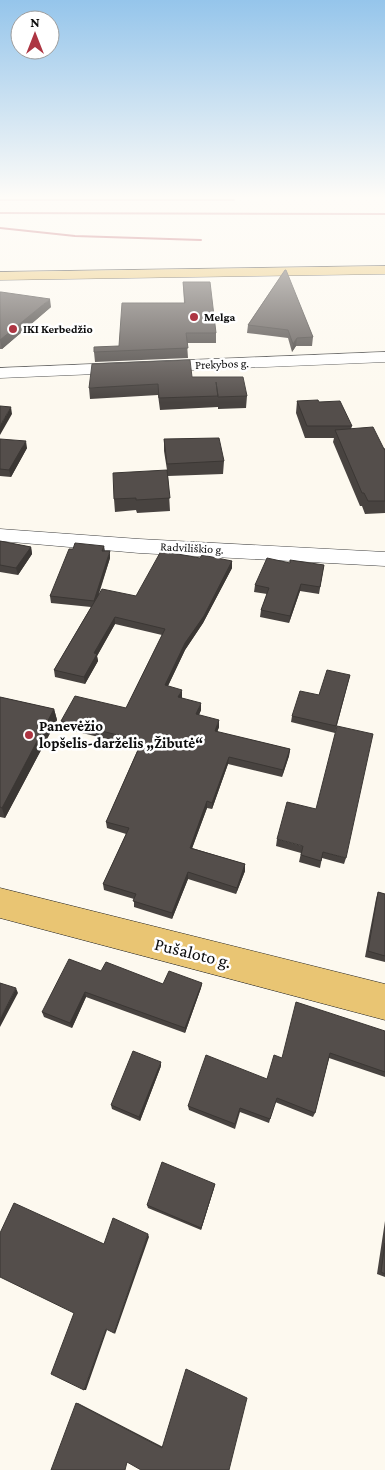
<svg xmlns="http://www.w3.org/2000/svg" width="385" height="1470" viewBox="0 0 385 1470" font-family="'Crimson Pro',serif">
	<style>
		.lines { fill: none; stroke-linecap: round; stroke-linejoin: round }
		.minor-casing { stroke: #404040; stroke-width: 1 }
		.major-casing { stroke: #1e1e1e; stroke-width: 1 }
		.minor { fill: #fff; fill-rule: evenodd }
		.major { fill: #e9c573; fill-rule: evenodd }
		.rail { stroke: #ad3542; stroke-width: 2 }
		.wall { fill: #484340 }
		.shaded-wall { fill: #3b3734 }
		.building { fill: #544e4b; stroke: #3b3734 }
		.poi-dot { fill: #ad3542; stroke: #fff; stroke-width: 2 }
		.labels { text-anchor: middle; stroke-width: 5; stroke-linejoin: round; paint-order: stroke }
		.far-poi-label { font-size: 12px; font-weight: bold; fill: #0d0d0d; stroke: #fff; text-anchor: start }
		.far-street-label { font-size: 12px; fill: #0d0d0d; stroke: #fff }
		.poi-label { font-size: 15px; font-weight: bold; fill: #0d0d0d; stroke: #fff; text-anchor: start }
		.near-street-label { font-size: 18px; fill: #0d0d0d; stroke: #fff }
	</style>
	<rect width="100%" height="100%" fill="#fdf9ef"/>
	<g class="lines">
		<g class="minor-casing">
			<path id="minor" d="M385,352V362L0,378V368Z
				M0,529L139,539L385,552V566L139,553L0,541Z"/>
		</g>
		<g class="major-casing">
			<path id="major" d="M385,266V274L0,280V272Z
				M0,888L385,984V1020L0,918Z"/>
		</g>
		<use href="#minor" class="minor"/>
		<use href="#major" class="major"/>
		<path class="rail" d="M0,200H234
			M0,213L385,214
			M0,228L75,236L201,240"/>
	</g>
	<path class="wall" d="M285,270L313,337L312,346H296L292,352L288,338L247,333L248,325Z
		M183,282L216,333V343H187L188,358L95,362L94,352L119,346L184,303Z
		M0,292L51,307L2,349H0Z
		M192,377L247,396L246,408L218,409V407L160,410L158,395L90,399L89,388Z
		M297,401L319,402L352,426L351,429L385,449V513L365,514L362,506H360L333,442L334,438H305L296,413Z
		M0,439L27,448L11,477L0,476Z
		M164,439L224,461L223,474L168,476L170,511L137,513L136,510L115,512L114,499L167,470L164,451Z
		M0,541L31,547L32,554L18,575L0,572Z
		M104,546L105,551L110,558L99,594L136,596L200,558L232,561V568L203,623L185,650L168,686L182,697V698L201,710L199,715L219,727L217,732L290,749L289,756L282,777L228,764L212,809L207,808L192,848L245,864V871L236,894L188,879L172,919L134,907V899L104,890L103,884L126,834L107,828L106,822L139,747L62,728L61,721L126,708L162,635L115,624L97,656L98,661L85,684L55,677L54,670L91,607L51,603L50,596L73,549Z
		M290,563L324,565L319,594L300,591L289,623L260,617L261,610L267,594L254,592L255,585Z
		M350,675L335,733L291,722L292,716L319,695Z
		M0,697L54,709L57,720L5,818L0,817Z
		M277,839L346,858L344,864L322,858L320,868L299,862L301,853L276,846Z
		M378,892L385,894V962L365,957L376,899Z
		M101,971L163,984L202,983L201,988L185,1033L86,997L72,1028L44,1017L42,1012Z
		M385,1031V1077L329,1058L315,1113L313,1117L275,1102L269,1123L240,1112L235,1129L189,1110L188,1106L267,1079L282,1058Z
		M161,1066L140,1121L112,1109L111,1105Z
		M214,1188L201,1230L148,1208L147,1205Z
		M385,1221V1277L377,1274Z"/>
	<path class="shaded-wall" d="M50,299L51,307L2,349L0,340Z
		M297,338L296,346L292,352L293,344Z
		M11,407L12,414L0,435V426Z
		M26,441L27,448L11,477L9,470Z
		M31,547L32,554L18,575L16,568Z
		M110,551V558L94,607V601Z
		M232,561V568L203,623L185,650L165,692V685L185,643Z
		M301,584L300,591L289,623L290,616Z
		M115,617V624L97,656L98,661L85,684L84,677L94,653Z
		M182,690V697L179,704L178,697Z
		M201,703V710L196,721V714Z
		M54,709L57,720L5,818L2,808Z
		M219,720V727L215,738V731Z
		M290,749L289,756L282,777L283,770Z
		M229,757L228,764L212,809V803Z
		M207,801V808L190,854V848Z
		M245,864V871L236,894L237,888Z
		M188,872V879L172,919V913Z
		M202,983L201,988L185,1033V1028Z
		M16,988L18,993L0,1027V1019Z
		M85,992L86,997L72,1028L70,1023Z
		M161,1062V1066L140,1121L139,1117Z
		M215,1184L214,1188L201,1230V1228Z
		M148,1234L149,1237L115,1334L114,1333Z
		M106,1329L107,1330L86,1390H84Z
		M76,1403H78L163,1447L162,1448Z"/>
	<path class="building" d="M285,270H286L313,337L297,338L293,344L288,330L248,325Z
		M183,282H210L216,333H186L188,348L94,352V347L119,346L122,303H185Z
		M0,292H1L50,299L0,340Z
		M190,360L192,377H243L247,396L218,397L216,382L218,396L159,398L158,384L89,388L92,364Z
		M318,400L319,402L340,401L352,426H307L297,401Z
		M0,406L11,407L0,426Z
		M373,427L384,449H385V501H368L364,493H362L335,430Z
		M219,438L224,461L167,464L164,439Z
		M0,439L26,441L9,470L0,469Z
		M167,470L170,498L136,500V498L114,499L113,473Z
		M0,541L31,547L16,568L0,565Z
		M75,543L104,546L102,551H110L94,601L50,596L69,549H73Z
		M161,551L200,558L202,555L232,561L204,616L185,643L165,685L182,690L178,697L201,703L196,714L219,720L215,731L290,749L283,770L229,757L212,803L207,801L190,848L245,864L237,888L188,872L172,913L133,901L136,894L103,884L129,828L106,822L142,741L61,721L75,696L126,708L165,629L115,617L94,653L97,654L84,677L54,670L102,589L136,596Z
		M267,558L290,563V560L324,565L320,587L301,584L290,616L261,610L269,588L255,585Z
		M327,670L350,675L336,726L292,716L300,691L319,695Z
		M0,697L54,709L2,808L0,807Z
		M337,726L373,734L346,858L323,852L321,861L301,855L303,846L277,839L287,802L316,809Z
		M378,892L385,894V956L368,951Z
		M69,959L101,971L106,962L163,984L169,971L202,983L185,1028L85,992L70,1023L42,1012Z
		M0,983L16,988L0,1019Z
		M296,1002L385,1031V1072L330,1053L315,1113L277,1098L270,1119L240,1108L235,1124L188,1106L206,1055L267,1079L274,1055L282,1058Z
		M133,1051L161,1062L139,1117L111,1105Z
		M162,1162L215,1184L201,1228L147,1205Z
		M14,1203L104,1244L113,1218L148,1234L114,1333L106,1329L84,1390L51,1374L74,1313L0,1277V1233Z
		M385,1243V1274L381,1272Z
		M186,1369L247,1398L229,1470H141L127,1462L125,1470H51L76,1403L162,1448Z"/>
	<linearGradient id="sky" x2="0" y2="1"><stop stop-color="#95c5eb"/><stop offset="0.49" stop-color="#fefcf8"/><stop offset="1" stop-color="#fefcf8" stop-opacity="0"/></linearGradient>
	<rect width="385" height="403" fill="url(#sky)"/>
	<g class="poi-dot">
		<circle cx="194" cy="317" r="5"/>
		<circle cx="13" cy="329" r="5"/>
		<circle cx="29" cy="735" r="5"/>
	</g>
	<g class="labels">
		<g class="far-poi-label">
			<text x="204" y="321">Melga</text>
			<text x="23" y="333">IKI Kerbedžio</text>
		</g>
		<g class="far-street-label">
			<text transform="translate(222 364) rotate(-2)" y="4">Prekybos g.</text>
			<text transform="translate(192 548) rotate(3)" y="4">Radviliškio g.</text>
		</g>
		<g class="poi-label">
			<text x="39" y="731">Panevėžio<tspan x="39" dy="17">lopšelis-darželis „Žibutė“</tspan></text>
		</g>
		<g class="near-street-label">
			<text transform="translate(193 953) rotate(14)" y="6">Pušaloto g.</text>
		</g>
	</g>
	<g transform="translate(35 35)"><circle r="24" fill="#ffffff" stroke="#9e9e9e"/>
	<path d="M0-4L9 19L0 12L-9 19Z" fill="#ad3542"/>
	<text y="-8" font-size="14" font-weight="bold" text-anchor="middle" fill="#0d0d0d">N</text>
	</g>
</svg>
